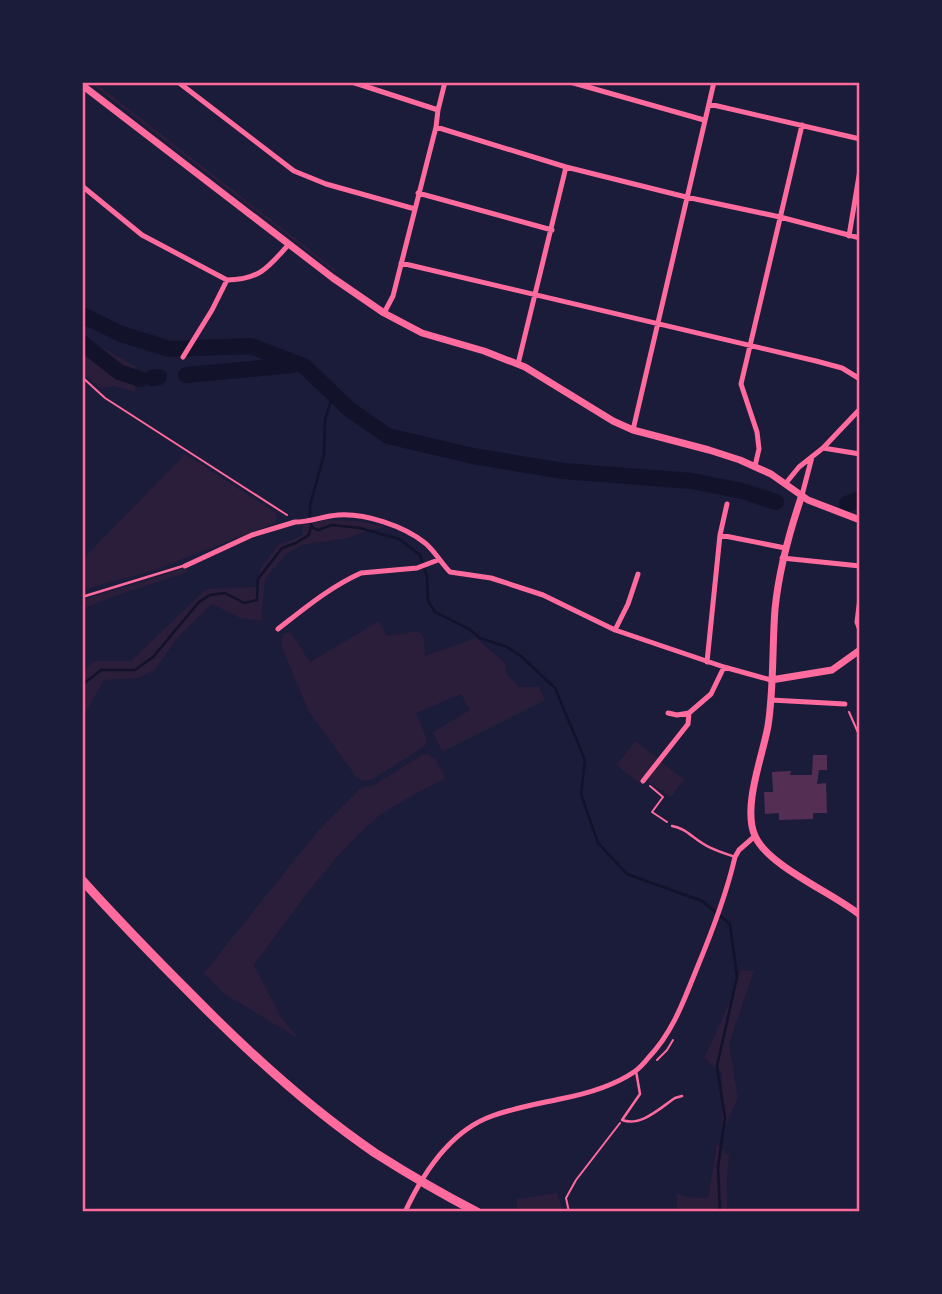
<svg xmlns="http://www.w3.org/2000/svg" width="942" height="1294" viewBox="0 0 942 1294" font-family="'Work Sans',sans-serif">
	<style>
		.green { fill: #2a1e3b }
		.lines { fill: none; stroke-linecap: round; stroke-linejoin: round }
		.stream { stroke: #12122b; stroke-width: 2.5 }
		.river { stroke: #12122b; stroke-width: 16 }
		.building { fill: #542f53 }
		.path { stroke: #ff6b9d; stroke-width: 2 }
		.service { stroke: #ff6b9d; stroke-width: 2.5 }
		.minor { stroke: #ff6b9d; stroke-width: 5 }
		.tertiary { stroke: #ff6b9d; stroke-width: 7 }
		.primary { stroke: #ff6b9d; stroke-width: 9 }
		.neatline { fill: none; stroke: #ff6b9d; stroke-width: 2.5 }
	</style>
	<rect width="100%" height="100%" fill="#1b1b3a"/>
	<path class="green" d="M89,82H94L336,270L335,272Z
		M82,336L136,367L135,392L114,386L100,388L82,372Z
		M185,454L275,512L277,517L275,523L152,571L82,590V560Z
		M327,520L356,521L386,527L370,530L349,538L302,545L285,555L265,579L261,621L240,618L212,604L177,638L155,670L139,678L104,680L82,719V671L94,661H131L206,589L257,587L260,569L279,544L295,539L303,534V525Z
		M184,568L188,572L115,596L82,609V600L155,578Z
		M379,621L387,636L417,631L422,634L424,639L425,656L476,638L506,664L505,672L519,687H539L545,700L442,752L433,732L470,710L461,694L416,713L427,739L425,746L373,779L364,781L357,778L308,710L282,647L281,640L284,634L290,632L310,662Z
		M636,741L657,758L652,765L656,768L661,762L684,779L671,797L647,781L654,771L651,768L639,783L616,765Z
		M428,754L436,759L445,778C426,789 396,803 379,816C329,858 293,913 254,965L281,1017L299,1039L223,993L204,973L317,832L362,787L374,785L422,755Z
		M741,970L754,971L729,1044L738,1098L722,1133V1073L704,1058L724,1015Z
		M717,1144L729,1156L727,1180V1212H677V1194L687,1197L708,1198Z
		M557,1193L563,1212H522L517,1210V1199Z"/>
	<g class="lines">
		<path class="stream" d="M310,519V505L324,455L325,420L333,394
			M311,524L313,528L318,530L332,525L360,528L399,539L420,555L427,576L428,601L435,612L469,629L480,638L507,647L521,656L555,688L585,760L581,794L598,843L627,874L702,901L730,924L737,977L717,1066L725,1118L718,1167L720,1212
			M82,685L101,670H135L153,657L199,602L210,595L225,593L244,603L257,600L258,579L282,548L296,543L309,535L311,526"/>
		<path class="river" d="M82,315L121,334L170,349L251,346L304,366L349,409L388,436L473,456L563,471L692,481L742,491L776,502
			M82,343L119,372L140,379
			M186,375L293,365
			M152,378L159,377
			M847,504L860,499"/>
	</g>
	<path class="building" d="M813,755H827V770H819L817,784L826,783L827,813H813V819L779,820V813L765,814L764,792H773L772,772L791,771L790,775H812Z"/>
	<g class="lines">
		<path class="path" d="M82,377L105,398L287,515
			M849,712L860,737
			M650,786L663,797L652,812L667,822
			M657,1060L667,1050L673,1040
			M569,1212L566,1198L576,1180L620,1123"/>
		<path class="service" d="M82,597L183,566
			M672,826C685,828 692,837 702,843C712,850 724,853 735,857
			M636,1071L640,1094L622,1120C641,1127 660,1108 675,1098L682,1096"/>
		<path class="minor" d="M178,82L294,171L326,184L415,209
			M352,82L438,110
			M570,82L704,120
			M709,104L860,139
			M436,127L566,167L686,197L780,217L860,238
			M82,186L142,235L227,280C259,280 269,267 289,244
			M418,193L552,230
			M849,236L860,170
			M401,263L816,361L842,368L860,379
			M384,313L393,296L436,127L438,110L445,82
			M183,357L212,310L227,280
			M518,364L566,167
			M633,430L714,82
			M823,448L860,454
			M755,466L759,449L757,432L741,384L802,125
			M786,483L799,467L823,448L860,409
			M802,495L812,457
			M720,535L785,548
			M782,558L860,566
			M185,566L252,535L295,522C310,522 324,516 338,515C365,513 404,526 425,543C433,549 442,564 450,572L491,578L543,595L615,630L724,667L771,680
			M860,598L857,622L860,630
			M278,629C305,608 330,587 361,573L417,568L438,560
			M615,630L628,604L638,574
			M707,662L720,535L727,504
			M771,700L845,704
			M668,713L677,715L689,713
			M643,781L688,724L689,713L711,694L724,667
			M405,1212C423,1173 450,1131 492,1116C514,1108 537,1104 560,1099C586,1094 612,1087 634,1072C640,1068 645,1062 649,1057C673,1032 684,1000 697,968C712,932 726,896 735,857L739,850L755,836"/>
		<path class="tertiary" d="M82,85L333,278L384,313L422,333L484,351L525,367L613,421L633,430L709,450L740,460L771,474L808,500L860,520
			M802,495C789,533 779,569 775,609C772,648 774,688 768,726C763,755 742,807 755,836C768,866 833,893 860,915
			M771,680L832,670L860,650"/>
		<path class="primary" d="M82,880C118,920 155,958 193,996C249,1053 309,1108 375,1153C408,1174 442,1194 477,1212"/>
	</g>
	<rect width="942" height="1294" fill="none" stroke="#1b1b3a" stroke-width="168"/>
	<rect x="84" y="84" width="774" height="1126" class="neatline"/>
</svg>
